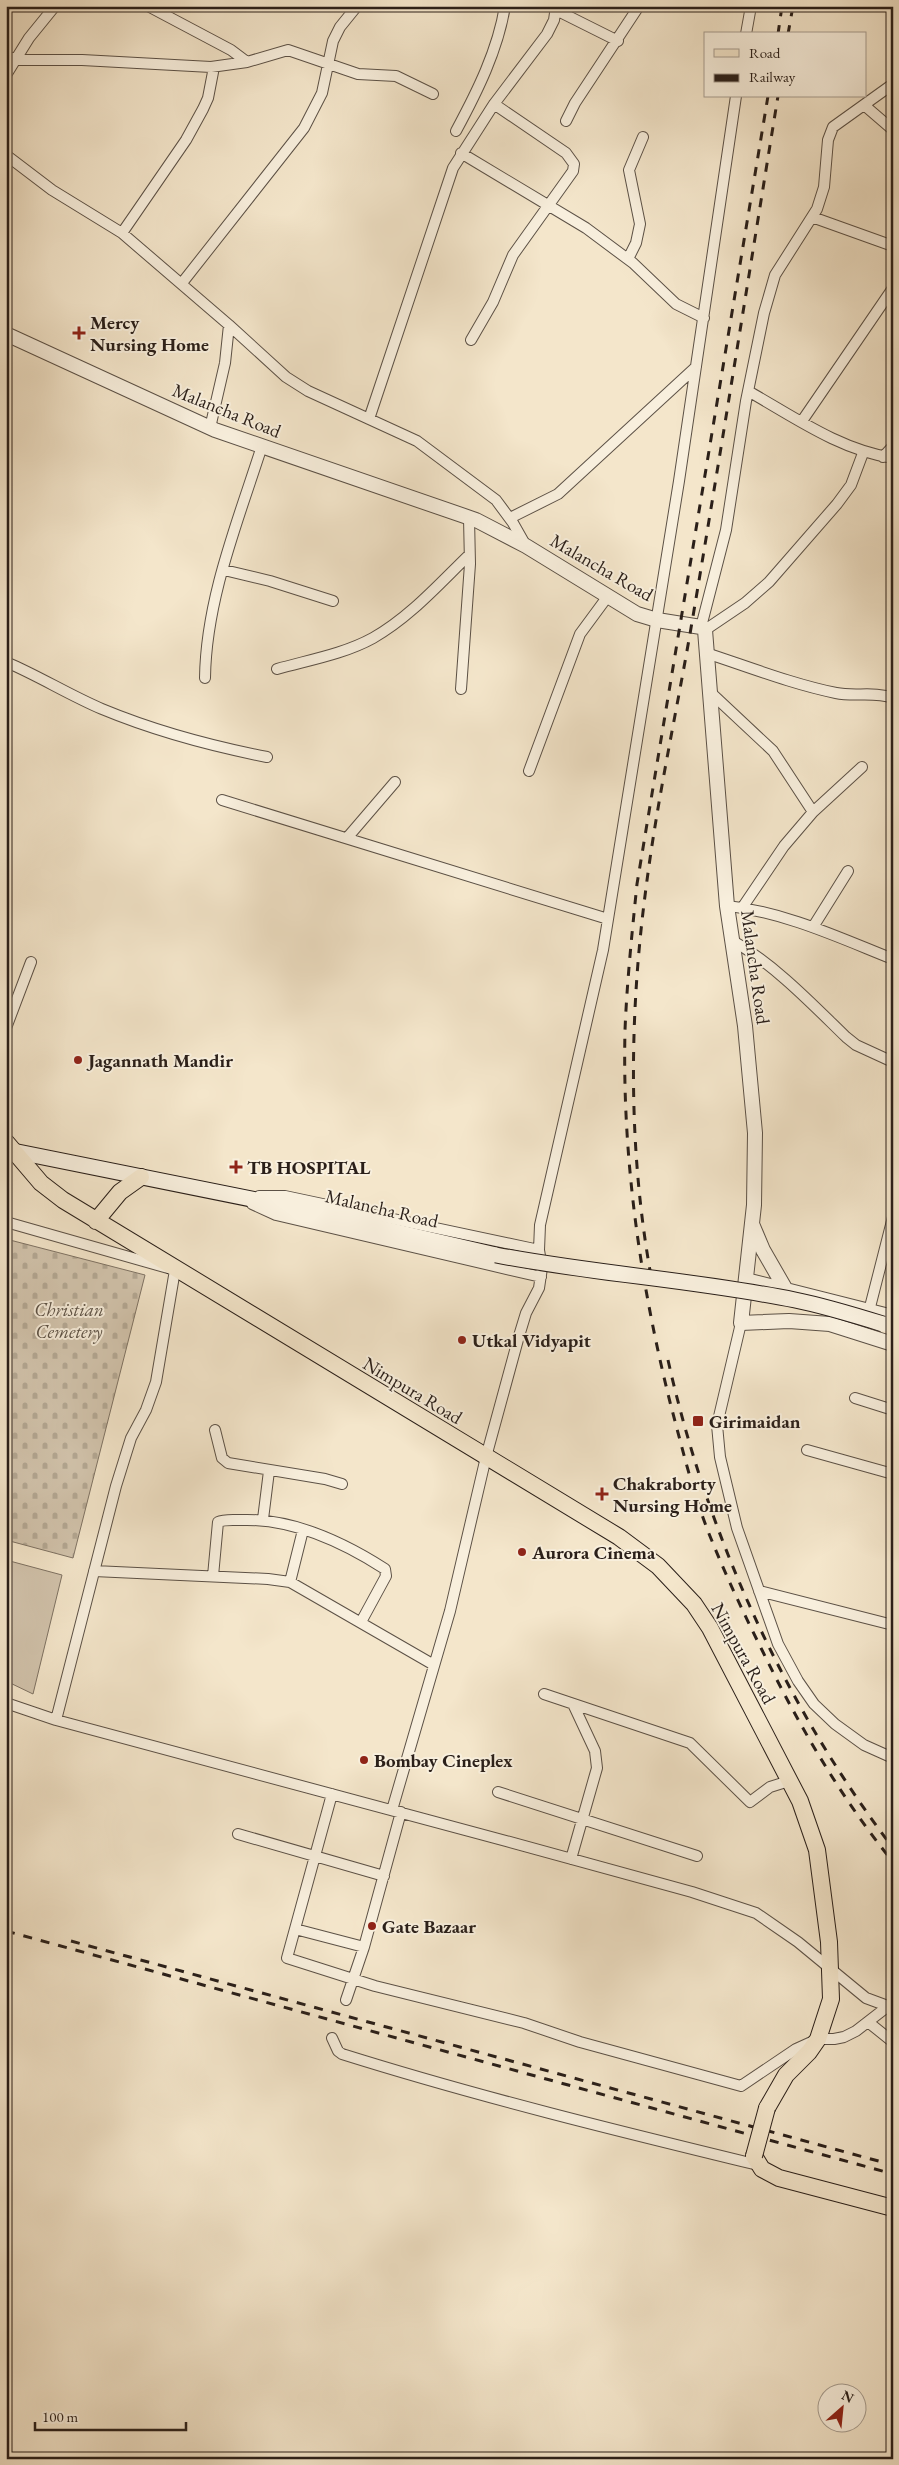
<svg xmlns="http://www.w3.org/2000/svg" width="899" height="2465" viewBox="0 0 899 2465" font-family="'EB Garamond',serif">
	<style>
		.grass { fill: #d2c4ad; stroke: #7e7263 }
		.cemetery { fill: url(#cemetery-stones); stroke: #7e7263 }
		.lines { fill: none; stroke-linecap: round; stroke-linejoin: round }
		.minor-casing { stroke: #5c5146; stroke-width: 12 }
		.tertiary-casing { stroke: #5c5146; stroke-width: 16 }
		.secondary-casing { stroke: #2a1f19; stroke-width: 17 }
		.primary-casing { stroke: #2a1f19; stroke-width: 18 }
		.minor { stroke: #f8efdd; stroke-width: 10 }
		.tertiary { stroke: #f8efdd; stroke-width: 14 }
		.secondary { stroke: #f8efdd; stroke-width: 15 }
		.primary { stroke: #f4e6cb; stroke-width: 16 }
		.rail { stroke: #2a1f19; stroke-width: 3; stroke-dasharray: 9 9; stroke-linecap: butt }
		.secondary-bridge-casing { stroke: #2a1f19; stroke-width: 17; stroke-linecap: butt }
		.primary-bridge-casing { stroke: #2a1f19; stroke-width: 18; stroke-linecap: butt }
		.secondary-bridge { stroke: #f8efdd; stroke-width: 15 }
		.primary-bridge { stroke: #f4e6cb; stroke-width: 16 }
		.poi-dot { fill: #8f2418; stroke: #f8efdd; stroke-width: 2 }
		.labels { text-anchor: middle; stroke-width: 4; stroke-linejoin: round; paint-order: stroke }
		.poi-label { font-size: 19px; font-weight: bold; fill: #2a1f19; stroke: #f8efdd; text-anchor: start }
		.street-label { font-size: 19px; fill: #2a1f19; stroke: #f8efdd }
		.park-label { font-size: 19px; font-style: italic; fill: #5c5145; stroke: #f8efdd }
	</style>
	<defs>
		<pattern id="cemetery-stones" width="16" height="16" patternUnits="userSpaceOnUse" patternTransform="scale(1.25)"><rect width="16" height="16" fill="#d2c4ad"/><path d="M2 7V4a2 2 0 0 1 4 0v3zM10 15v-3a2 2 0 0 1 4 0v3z" fill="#b4a894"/></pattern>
	</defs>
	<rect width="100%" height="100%" fill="#f4e6cb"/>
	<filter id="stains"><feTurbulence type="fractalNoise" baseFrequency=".004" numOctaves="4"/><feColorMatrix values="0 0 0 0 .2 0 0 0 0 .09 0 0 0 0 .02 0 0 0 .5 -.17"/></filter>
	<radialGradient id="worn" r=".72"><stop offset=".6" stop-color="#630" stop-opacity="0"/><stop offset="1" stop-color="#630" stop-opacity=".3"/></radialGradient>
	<path class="grass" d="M6,1560L62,1575L33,1694L6,1681Z"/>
	<path class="cemetery" d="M6,1239L145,1275L73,1558L6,1540Z"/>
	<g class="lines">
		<g class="minor-casing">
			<path id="minor" d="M148,6L231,50L247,62
				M556,10L618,41
				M746,34L751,6
				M6,56L16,60H82L211,67L247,62L288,50L358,74L396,76L433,94
				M6,75L29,38L55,6
				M864,105L893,130
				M566,121L575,103L639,6
				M456,131C477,92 498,50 505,6
				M461,153L586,228L633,263L676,304L704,318
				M6,155L52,190L122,233L229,325L286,377L308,391L417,441L496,500L513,523L526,546
				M812,217L893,246
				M122,233L186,140L203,109L208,98L214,67
				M628,259L636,243L640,224L629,170L643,137
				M182,283L304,128L322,93L333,41L340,27L357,6
				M471,340L493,302L513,255L573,171L574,164L566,153L494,104
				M748,391C794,417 840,450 893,458
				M369,419L453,168L494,104L547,34L554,20L556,6
				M802,421L893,288
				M210,428L225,363L229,325
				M883,457L893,446
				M510,518L558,494L696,367
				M224,570L270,581L333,601
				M701,627L726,530L746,401L764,313L775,275L817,209L824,187L828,140L833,127L893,84
				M705,630L745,603L769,582L837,504L851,485L863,453
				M706,653C749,667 792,684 836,693C855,697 874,691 893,698
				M6,662C39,676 69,695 102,709C155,731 211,746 267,757
				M277,669C309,660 344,654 373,638C410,617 439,584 469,555
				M205,678C206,599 238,521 262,446
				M461,689L470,564L469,518
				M710,692L773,751L813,812
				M529,771L580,634L608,596
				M222,800L608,919
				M347,838L395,782
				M727,906C785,912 840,938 893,959
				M742,908L784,846L813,812L862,767
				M813,927L848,871
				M733,941C775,965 812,1004 846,1037L856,1045L893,1062
				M6,1028L31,962
				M259,1196H285L539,1250
				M252,1204L276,1215L541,1277
				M6,1222L175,1270L156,1382L146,1410L131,1438L116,1486L56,1720
				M869,1311L893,1217
				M741,1323L717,1425L720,1457L737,1528L778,1644L798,1681L814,1704L835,1724L864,1745L893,1758
				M855,1398L893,1410
				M215,1430L222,1458L228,1463L325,1479L342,1484
				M807,1450L893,1474
				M263,1519L269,1471
				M94,1571L268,1579L290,1582L434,1665
				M213,1576L218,1522C224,1519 233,1520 241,1520C292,1518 343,1542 385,1569L386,1576L361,1622
				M290,1582L303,1530
				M759,1591L893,1625
				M544,1694L690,1743L750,1802L770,1787L789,1781
				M6,1703L56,1720L506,1841L692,1892L756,1913L798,1942L866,1998L893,2008
				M498,1792L697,1856
				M332,1794L287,1958L375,1986L524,2023L580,2042L741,2086L796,2049L818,2039H834L844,2037L856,2031L887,2007
				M392,1810L450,1611L486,1457L519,1336L526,1313L539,1288L542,1268L539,1250L540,1225L603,950L679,481L736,96
				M238,1834L384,1876
				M571,1859L597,1768L595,1751L573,1704
				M295,1929L364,1947
				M346,2000L364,1947L401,1812
				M868,2022L893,2042
				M332,2038L338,2051L342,2054C479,2097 618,2131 758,2165"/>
		</g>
		<g class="tertiary-casing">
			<path id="tertiary" d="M6,334L215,430L476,520L526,546L637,614L657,620L701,627L705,630L727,906L745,1026L755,1133L754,1205L741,1323L789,1321L830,1324L893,1344
				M752,1224L763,1250L786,1290
				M746,1280L893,1317"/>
		</g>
		<g class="secondary-casing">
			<path id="secondary" d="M13,1151L276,1204L496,1255"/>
		</g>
		<g class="primary-casing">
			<path id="primary" d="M6,1142L41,1183L63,1200L619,1537L658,1566L694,1604L710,1628L800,1801L817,1850L829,1942L831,1999L818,2039L809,2052L786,2075L767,2108
				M96,1221L120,1192L141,1177
				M754,2156L762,2169L779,2178L893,2208"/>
		</g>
		<use href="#minor" class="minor"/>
		<use href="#tertiary" class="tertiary"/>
		<use href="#secondary" class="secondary"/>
		<use href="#primary" class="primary"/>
		<path class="rail" d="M778,34L782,6
			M788,34L793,6
			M768,96L637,884C632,933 627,981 625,1030C622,1157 640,1283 671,1406C683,1451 694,1498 712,1541C727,1578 744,1614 762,1650C798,1724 841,1798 893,1862
			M651,1276C628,1149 629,1016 646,888C657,801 676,715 691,628C721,451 749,274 778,96
			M668,1360C707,1535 784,1705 893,1848
			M6,1931L893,2174
			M71,1941L893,2165"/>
		<g class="secondary-bridge-casing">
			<path id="secondary-bridge" d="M496,1255C595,1274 696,1280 795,1300C825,1306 854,1315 883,1324"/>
		</g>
		<g class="primary-bridge-casing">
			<path id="primary-bridge" d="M754,2156L767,2108"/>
		</g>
		<use href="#secondary-bridge" class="secondary-bridge"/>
		<use href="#primary-bridge" class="primary-bridge"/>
	</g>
	<g class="poi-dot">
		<path d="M76.5 325.5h5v5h5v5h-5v5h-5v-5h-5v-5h5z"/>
		<circle cx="78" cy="1060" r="5"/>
		<path d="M233.5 1159.5h5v5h5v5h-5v5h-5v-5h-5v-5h5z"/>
		<circle cx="462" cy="1340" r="5"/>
		<rect x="692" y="1415" width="12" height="12" rx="2.5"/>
		<path d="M599.5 1486.5h5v5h5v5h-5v5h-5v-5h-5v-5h5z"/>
		<circle cx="522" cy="1552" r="5"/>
		<circle cx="364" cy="1760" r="5"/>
		<circle cx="372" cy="1926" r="5"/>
	</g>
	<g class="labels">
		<g class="poi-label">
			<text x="90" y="329">Mercy<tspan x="90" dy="22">Nursing Home</tspan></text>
			<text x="88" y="1067">Jagannath Mandir</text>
			<text x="247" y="1174">TB HOSPITAL</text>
			<text x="472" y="1347">Utkal Vidyapit</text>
			<text x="709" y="1428">Girimaidan</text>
			<text x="613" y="1490">Chakraborty<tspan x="613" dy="22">Nursing Home</tspan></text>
			<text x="532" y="1559">Aurora Cinema</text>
			<text x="374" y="1767">Bombay Cineplex</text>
			<text x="382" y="1933">Gate Bazaar</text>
		</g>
		<g class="street-label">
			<text transform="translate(227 410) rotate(22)" y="7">Malancha Road</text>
			<text transform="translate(602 567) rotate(30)" y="7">Malancha Road</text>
			<text transform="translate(756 967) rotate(82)" y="7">Malancha Road</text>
			<text transform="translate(382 1208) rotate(13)" y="7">Malancha Road</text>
			<text transform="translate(413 1390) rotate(31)" y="7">Nimpura Road</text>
			<text transform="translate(744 1653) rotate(61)" y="7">Nimpura Road</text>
		</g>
		<g class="park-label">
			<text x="69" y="1316">Christian<tspan x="69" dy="22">Cemetery</tspan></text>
		</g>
	</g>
	<rect width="899" height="2465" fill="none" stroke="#f4e6cb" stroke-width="25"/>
	<rect x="8" y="8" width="884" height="2450" fill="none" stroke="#2a1f19" stroke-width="2.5"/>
	<rect x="12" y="12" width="874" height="2440" fill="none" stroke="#2a1f19"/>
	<rect x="704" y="32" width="162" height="65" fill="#f8efdd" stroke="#a69c8f"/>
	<rect x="714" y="49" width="25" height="8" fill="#f4e6cb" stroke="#a69c8f"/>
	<text x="749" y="58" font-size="15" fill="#2a1f19">Road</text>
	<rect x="714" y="74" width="25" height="8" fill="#2a1f19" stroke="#a69c8f"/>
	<text x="749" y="82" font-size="15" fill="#2a1f19">Railway</text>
	<g transform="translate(842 2408) rotate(27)"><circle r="24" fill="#f8efdd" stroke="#a69c8f"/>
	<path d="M0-4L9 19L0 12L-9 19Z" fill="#8f2418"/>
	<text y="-8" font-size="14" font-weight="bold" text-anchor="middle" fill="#2a1f19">N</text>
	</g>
	<path d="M35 2422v8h151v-8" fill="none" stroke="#2a1f19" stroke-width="2.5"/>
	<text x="42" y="2422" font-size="15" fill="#2a1f19" stroke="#f8efdd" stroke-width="4" paint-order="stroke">100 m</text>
	<rect width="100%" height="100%" filter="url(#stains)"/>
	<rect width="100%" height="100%" fill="url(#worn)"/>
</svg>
